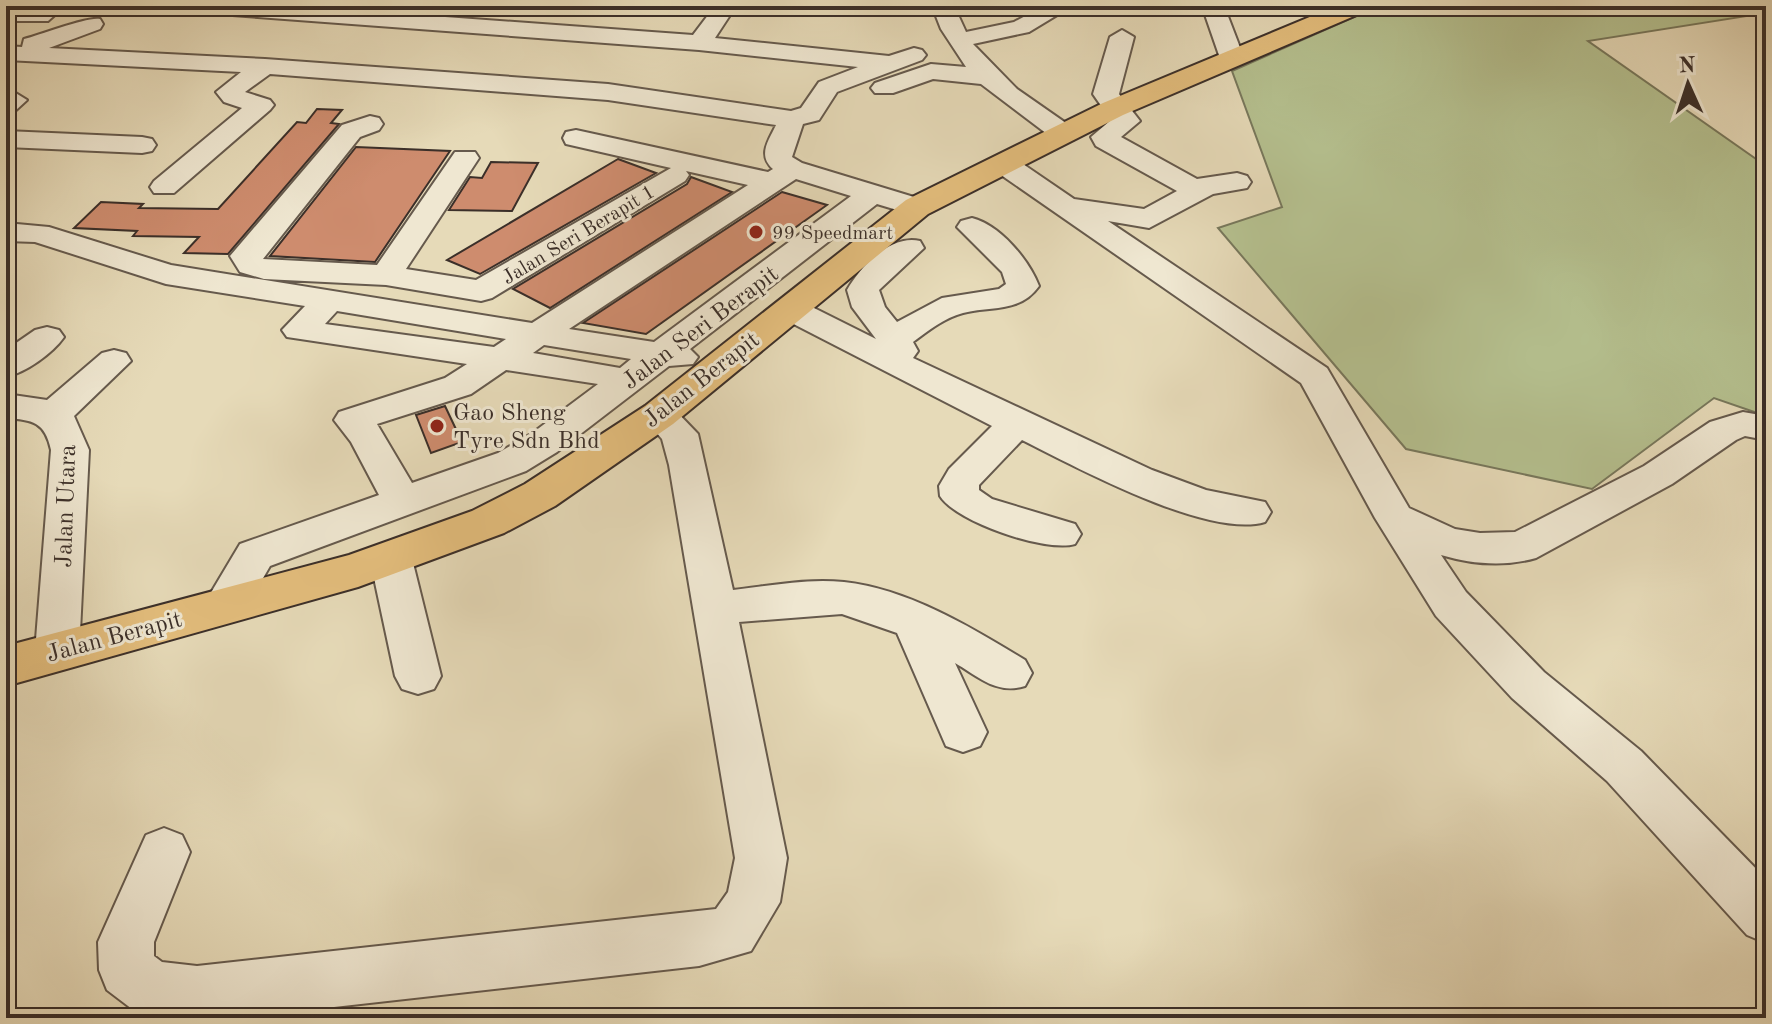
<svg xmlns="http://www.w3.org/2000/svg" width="1772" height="1024" viewBox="0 0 1772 1024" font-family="'Old Standard TT',serif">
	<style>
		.green { fill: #b5c08f; stroke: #78785c; stroke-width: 2 }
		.building { fill: #ce8c6e; stroke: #3b2f29; stroke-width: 2 }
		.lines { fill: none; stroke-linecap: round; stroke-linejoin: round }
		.minor-casing { stroke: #665a4d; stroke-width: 4 }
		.major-casing { stroke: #3b2f29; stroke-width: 4 }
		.minor { fill: #efe7d1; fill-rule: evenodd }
		.major { fill: #e3bd7c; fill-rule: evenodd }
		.poi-dot { fill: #8f2418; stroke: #efe7d1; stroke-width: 3 }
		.labels { text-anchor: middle; stroke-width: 6; stroke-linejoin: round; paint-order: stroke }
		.far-poi-label { font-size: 20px; fill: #3b2f29; stroke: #efe7d1; text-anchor: start }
		.far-street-label { font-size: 20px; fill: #3b2f29; stroke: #efe7d1 }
		.street-label { font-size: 24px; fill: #3b2f29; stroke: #efe7d1 }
		.poi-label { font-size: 24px; fill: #3b2f29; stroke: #efe7d1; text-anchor: start }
	</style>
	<rect width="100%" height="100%" fill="#e6dab8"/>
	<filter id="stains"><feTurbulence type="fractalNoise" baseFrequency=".0025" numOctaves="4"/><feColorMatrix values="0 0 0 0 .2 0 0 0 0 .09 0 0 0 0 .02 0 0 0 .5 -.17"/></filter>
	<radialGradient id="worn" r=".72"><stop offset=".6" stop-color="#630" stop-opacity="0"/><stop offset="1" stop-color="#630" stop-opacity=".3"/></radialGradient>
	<path class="green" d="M1379,6H1766V13L1588,41L1766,166V416L1714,398L1592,489L1406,449L1218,228L1282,207L1232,71Z"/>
	<path class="building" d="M317,109L342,110L331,123L339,124L228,254L184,253L199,237L133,236L137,231L74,228L101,202L143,204L139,208L218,209L297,122L306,123Z
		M356,147L450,151L375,262L270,256Z
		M618,159L656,173L480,274L447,260Z
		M491,162L538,163L512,211L449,210L470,177L482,178Z
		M691,177L732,192L550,308L513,289L687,184Z
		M782,192L827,205L646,334L583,323Z
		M445,406L462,442L431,453L416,415Z"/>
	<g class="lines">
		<g class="minor-casing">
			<path id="minor" d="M39,6H65L48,21H6V7Z
				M194,6H295L693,35L715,6H736L715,38L889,56L914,48L922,50L926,55L922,60L837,92L819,120L803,124L792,157L802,163L927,201L932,207L927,213L917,216L877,204L690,349L698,357L693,364L669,366L557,452L526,471L270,566L240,618L225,623L210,618L203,606L240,544L379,495L351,442L334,420L339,412L445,378L467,364L287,337L282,330L305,306L166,284L35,242L6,241V223L49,227L171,265L532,323L748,185L686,171L689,175L685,181L492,298L481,301L386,285L264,279L240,272L230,256L342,125L370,116L379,118L383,124L379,130L360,137L263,259L377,265L455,152H475L479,158L406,269L476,280L671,168L566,144L563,138L566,132L576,130L768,172L773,169C757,155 769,140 776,125L608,100L270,74L245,92L270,100L274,105L270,110L174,193H154L150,187L154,181L242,108L224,102L216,92L241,72L6,60V46L22,47L24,39C40,35 89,16 100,19L103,24L100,29L49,48L265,59L608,84L791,111L801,108L819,82L858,67L699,50L205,13ZM796,179L851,196L654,342L569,329ZM337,311L506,339L494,347L325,324ZM544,345L631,359L620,368L533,353ZM506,370L598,384L531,434L498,453L412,483L377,424L471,394Z
				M932,6H954L966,32L1014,22L1044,6H1072L1029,32L973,44L1017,89L1073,128L1077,134L1073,140H1055L981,84L933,79L893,93H875L871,88L875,83L931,64L966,67L941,29Z
				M1202,6H1224L1244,58L1241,63H1223L1220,58Z
				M1302,6H1333L1346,15L1335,22L1305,11Z
				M1122,30L1134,37L1119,94L1140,121L1121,137L1197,179L1237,173L1247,176L1251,182L1247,188L1213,194L1149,228L1108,221L1327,368L1409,508L1455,529L1480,533L1515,532L1644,466L1710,422L1743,412L1766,416V440L1745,436L1736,440L1672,484L1536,558C1505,567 1471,564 1441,555L1466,592L1544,672L1641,751L1766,879V943L1747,935L1607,781L1512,698L1436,616L1375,518L1301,383L994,170L990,164L994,158H1014L1074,199L1144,209L1177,191L1096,146L1091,137L1111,120L1093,94L1110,37Z
				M14,92L27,100L15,111L6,114V94Z
				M6,131L142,137L152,139L156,145L152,151L142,153L6,147Z
				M972,218C1000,225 1029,260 1039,286C1020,313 991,306 963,313C944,318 928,331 913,342L918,351L913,358L1152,470L1206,490L1265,502L1271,512L1265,522C1208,539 1076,467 1022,440L979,485V490L992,499L1075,524L1081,534L1075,544C1047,553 956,522 940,496L939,486L949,469L992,426L778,316L774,309L778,302L790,299L802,302L876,339L852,307L847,290C860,267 891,234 920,241L924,248L879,290L885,307L897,322L942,298L999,289L1006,284L1002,272L957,227L961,221Z
				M47,327L59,330L64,337C52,354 26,372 6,377V350L35,330Z
				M114,350L126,353L131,361L74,416L89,450L79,652L73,665L57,670L41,665L35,652L51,450C45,422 33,420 6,418V394L47,400L102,353Z
				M659,403L672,407L698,434L733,590C769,586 807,578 844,582C908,589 971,627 1025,660L1032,673L1025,686C997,695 979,677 955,663L987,732L980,746L963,752L946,746L897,633L842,614L739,622L787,858L780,902L751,951L699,966L236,1018L152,1017L132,1009L107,990L99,970L98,942L146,835L164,828L182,835L190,852L154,942V956L162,962L197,966L716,909L728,892L735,858L669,465L662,439L641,415L646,407Z
				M391,544L406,548L412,559L441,676L434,689L418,694L402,689L395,676L370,559L376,548Z"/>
		</g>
		<g class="major-casing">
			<path id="major" d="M1336,6H1369L1366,11L1123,115L928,214L673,424L555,506L504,533L358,587L6,686V646L349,555L472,511L525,484L645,406L906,200L1103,103Z"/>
		</g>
		<use href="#minor" class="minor"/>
		<use href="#major" class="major"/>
	</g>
	<g class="poi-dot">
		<circle cx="756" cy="232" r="8"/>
		<circle cx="437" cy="426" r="8"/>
	</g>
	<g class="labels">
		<g class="far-poi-label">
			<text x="772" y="239">99 Speedmart</text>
		</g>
		<g class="far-street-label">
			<text transform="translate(578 234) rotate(-31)" y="7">Jalan Seri Berapit 1</text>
		</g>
		<g class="street-label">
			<text transform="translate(700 327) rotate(-37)" y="8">Jalan Seri Berapit</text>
			<text transform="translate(701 379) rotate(-38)" y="8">Jalan Berapit</text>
			<text transform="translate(65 506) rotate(-88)" y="8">Jalan Utara</text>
			<text transform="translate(114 636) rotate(-15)" y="8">Jalan Berapit</text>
		</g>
		<g class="poi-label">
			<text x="453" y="420">Gao Sheng<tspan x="453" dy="28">Tyre Sdn Bhd</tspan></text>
		</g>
	</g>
	<rect width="1772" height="1024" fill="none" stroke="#e6dab8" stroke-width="32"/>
	<rect x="8" y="8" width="1756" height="1008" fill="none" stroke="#3b2f29" stroke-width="4"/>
	<rect x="16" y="16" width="1740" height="992" fill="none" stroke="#3b2f29" stroke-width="2"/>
	<g transform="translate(1688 84) rotate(357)" stroke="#efe7d1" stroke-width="6" paint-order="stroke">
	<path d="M0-6L14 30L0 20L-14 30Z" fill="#3b2f29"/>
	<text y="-12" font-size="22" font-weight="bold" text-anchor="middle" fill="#3b2f29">N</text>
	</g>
	<rect width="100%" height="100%" filter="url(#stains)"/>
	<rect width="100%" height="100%" fill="url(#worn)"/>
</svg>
